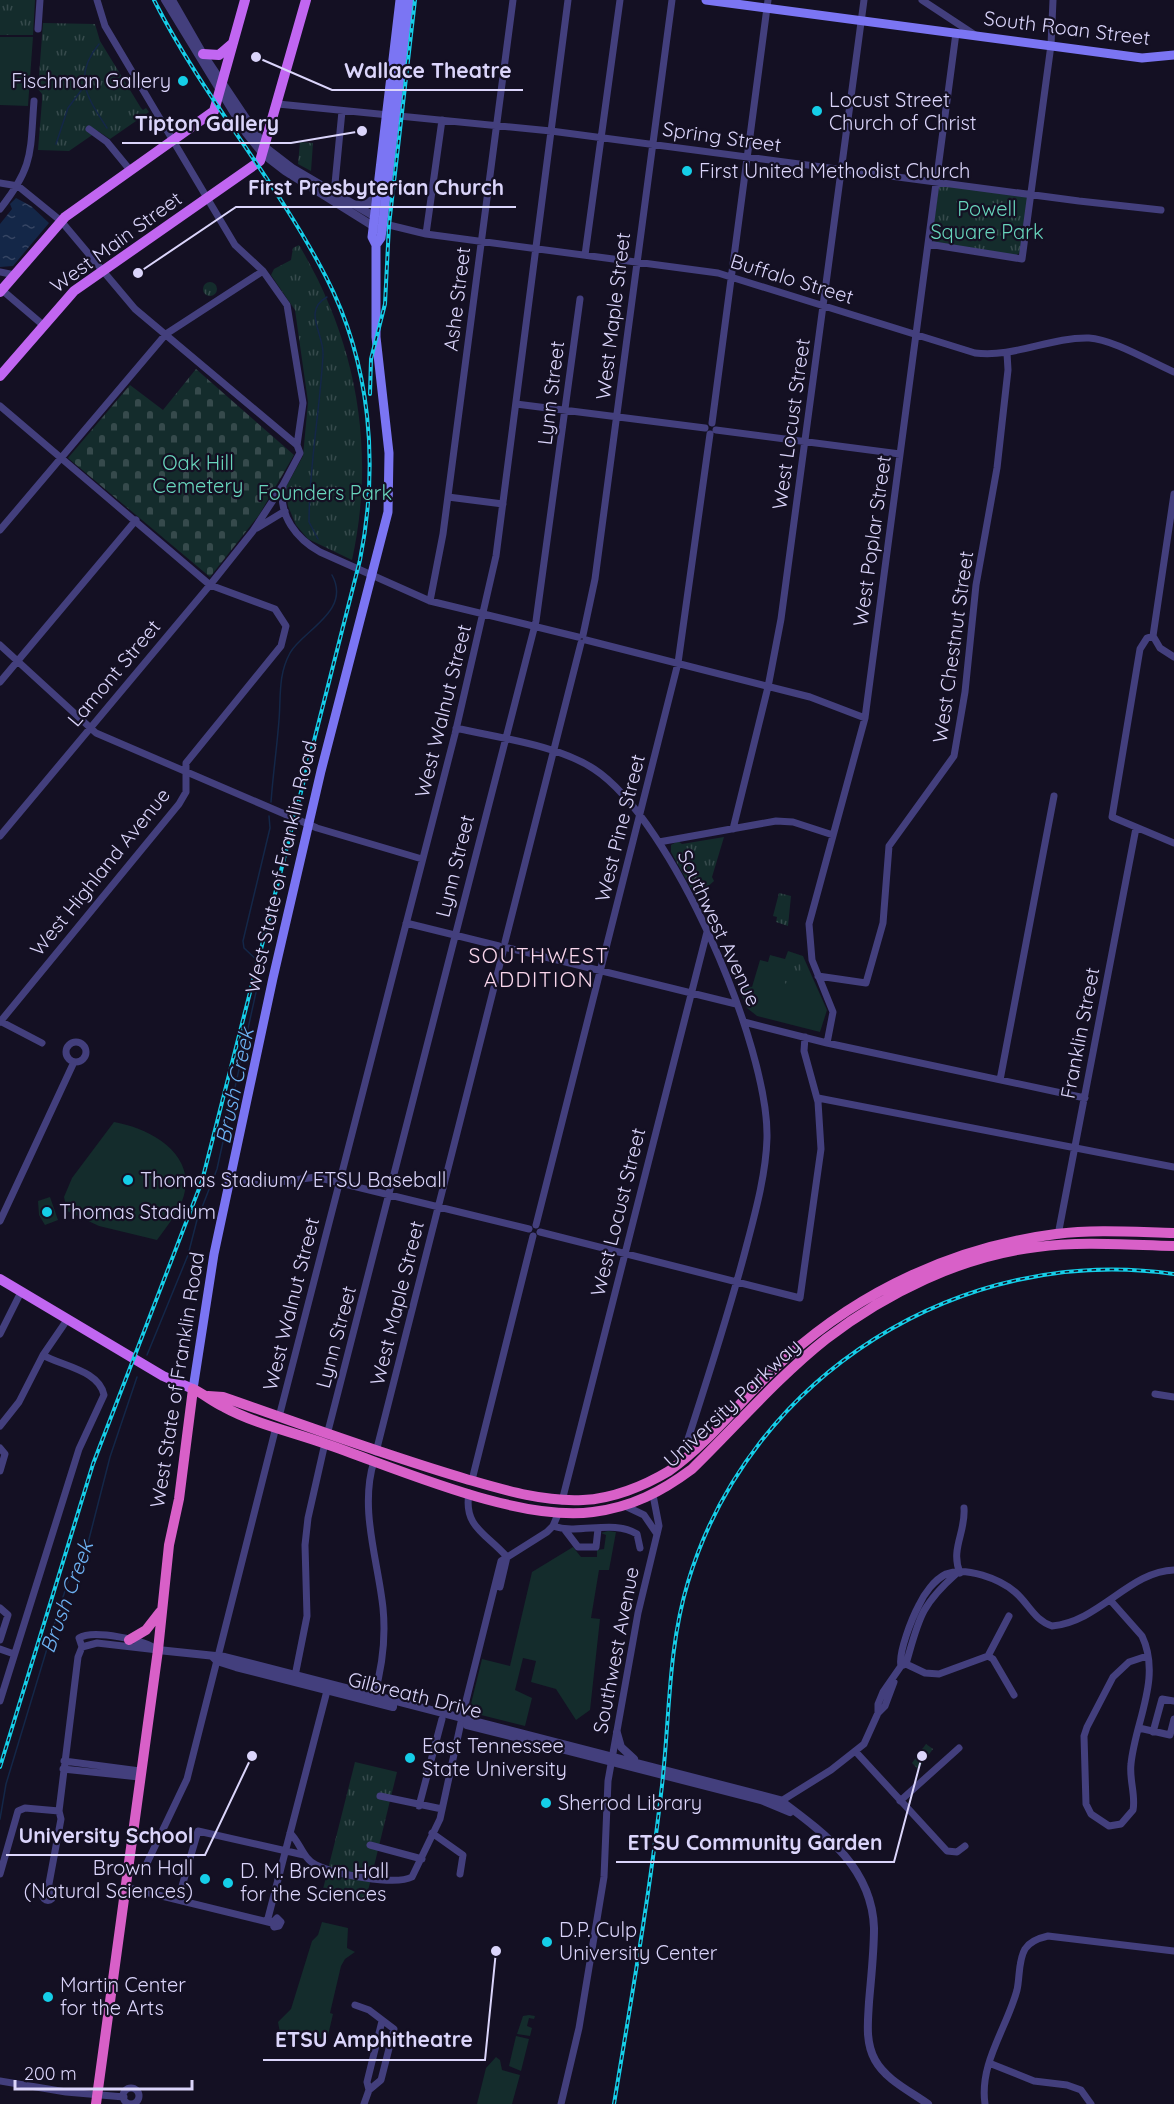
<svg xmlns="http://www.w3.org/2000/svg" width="1174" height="2104" viewBox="0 0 1174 2104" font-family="Quicksand,sans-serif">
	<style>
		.grass { fill: #142c2c }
		.cemetery { fill: url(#cemetery-stones) }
		.park { fill: url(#park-tufts) }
		.garden { fill: url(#garden-dots) }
		.water { fill: url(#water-ripples) }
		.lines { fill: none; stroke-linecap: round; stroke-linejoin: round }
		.stream { stroke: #142748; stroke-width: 1.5 }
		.minor { stroke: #433f7d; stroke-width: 7 }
		.tertiary { stroke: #433f7d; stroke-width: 8 }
		.secondary { stroke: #7b75f3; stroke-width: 9 }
		.primary { stroke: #c166f1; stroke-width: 10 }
		.trunk { stroke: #d860c8; stroke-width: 10 }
		.rail-casing { stroke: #15cee8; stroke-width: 4 }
		.rail { stroke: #141023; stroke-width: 1.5; stroke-dasharray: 4.5; stroke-linecap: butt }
		.poi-dot { fill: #15cee8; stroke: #141023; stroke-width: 2 }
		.labels { text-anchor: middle; stroke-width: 4.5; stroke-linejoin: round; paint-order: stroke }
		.street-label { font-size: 20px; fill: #dbd5fb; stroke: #141023 }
		.poi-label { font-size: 20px; fill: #dbd5fb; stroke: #141023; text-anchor: start }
		.park-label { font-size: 20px; fill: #68d5bc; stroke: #141023 }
		.neighbourhood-label { font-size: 21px; letter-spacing: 1.5px; fill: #fbd7ed; stroke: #141023 }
		.water-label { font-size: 21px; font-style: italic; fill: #6db1f2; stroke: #141023 }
		.leader { fill: none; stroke: #dbd5fb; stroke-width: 2 }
		.callout-dot { fill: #dbd5fb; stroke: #141023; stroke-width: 2 }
		.callout-label { font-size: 21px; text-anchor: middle; font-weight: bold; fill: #dbd5fb; stroke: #141023; stroke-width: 4.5; stroke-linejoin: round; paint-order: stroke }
	</style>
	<defs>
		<pattern id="cemetery-stones" width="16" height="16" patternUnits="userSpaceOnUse" patternTransform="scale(1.5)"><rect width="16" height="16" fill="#142c2c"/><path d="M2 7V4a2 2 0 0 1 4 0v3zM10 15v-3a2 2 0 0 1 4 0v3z" fill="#364a4c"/></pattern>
		<pattern id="park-tufts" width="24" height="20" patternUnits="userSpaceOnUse" patternTransform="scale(1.5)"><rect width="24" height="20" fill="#142c2c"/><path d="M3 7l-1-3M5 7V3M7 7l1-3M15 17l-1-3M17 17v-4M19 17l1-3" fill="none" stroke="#364a4c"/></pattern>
		<pattern id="garden-dots" width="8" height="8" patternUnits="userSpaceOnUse" patternTransform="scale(1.5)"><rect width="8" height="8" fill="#142c2c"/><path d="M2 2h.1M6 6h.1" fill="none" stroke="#364a4c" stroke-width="1.8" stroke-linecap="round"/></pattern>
		<pattern id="water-ripples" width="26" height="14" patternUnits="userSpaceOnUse" patternTransform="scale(1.5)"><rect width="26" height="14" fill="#142748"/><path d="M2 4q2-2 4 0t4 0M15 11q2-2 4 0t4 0" fill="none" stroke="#364563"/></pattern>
	</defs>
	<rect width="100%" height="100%" fill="#141023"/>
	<path class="grass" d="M0,37H33L28,106L0,105Z
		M788,951L803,956L827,1010L820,1032L757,1016L747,1008L740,991L746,985L752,987L760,960L768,962L770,955L785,959Z
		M114,1122C150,1128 200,1155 182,1201C176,1215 166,1228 157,1240L99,1226L67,1211L64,1197L72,1178Z
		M50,1197L58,1220L45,1225L39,1215L38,1201Z
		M608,1531L616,1532L609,1570H599L591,1618L600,1619L590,1710L576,1720L556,1689L531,1682L536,1661L523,1658L515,1690L532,1698L525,1726L469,1712L482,1659L510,1666L532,1572L573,1547L581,1557H597V1550L604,1549L606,1535L601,1533Z
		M322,1922L348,1928L347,1948L355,1952L345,1959L341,1966L330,2013L333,2014L327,2040L285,2030L280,2033L278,2022L291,2009L312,1941L318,1935Z
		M529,2015L535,2016L534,2019L529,2018L527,2026L532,2028L530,2036L517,2034L523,2016Z
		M516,2036L529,2039L521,2071L509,2066Z
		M496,2057L500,2060L502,2070L520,2075L512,2104H477L486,2068Z"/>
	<path class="cemetery" d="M196,369L294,455L259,515L210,577L68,458L130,385L163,410Z"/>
	<path class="park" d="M0,0H35L33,35H0Z
		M43,23L95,24L100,41L141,108L143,110L146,108L149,112L110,139L98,131L69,151L38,150L42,101V94L38,89Z
		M300,142L313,143L311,171L298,164Z
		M939,185L1028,197L1021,252L1015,256L934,242L932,238Z
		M299,245C357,342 376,450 352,560L308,539L296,525L288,506L286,487L303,456L308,402L295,310L271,275L274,269L291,260L293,248Z
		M203 289a7 7 0 1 1 14 0a7 7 0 1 1-14 0Z
		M724,837L712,877L714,881L705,889L692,890L671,852V845L678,841L682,844Z
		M779,893L791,896L788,926L776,922L777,917L773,916Z
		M789,958L799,961L806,985L790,990L783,980Z
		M355,1762L397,1772L366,1899L323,1889Z"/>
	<path class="garden" d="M926,1744L933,1749L918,1769L912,1763Z"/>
	<path class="water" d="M16,198L31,206L49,223L13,266L0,267V224L12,209L10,204Z"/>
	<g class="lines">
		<path class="stream" d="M99,44C72,77 87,97 107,128
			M56,144L68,108L83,88
			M318,539L309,522C309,466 320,410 323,355C324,333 302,311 327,297
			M271,802C273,774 277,747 279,720C281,696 278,675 290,653C302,631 352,611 332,575
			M147,1355L188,1255L197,1220L217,1169L262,965L244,948L243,941L270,828L269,816
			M0,1819L6,1784L59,1609L72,1570L88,1543L110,1457L137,1377"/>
		<path class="minor" d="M922,0L975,35
			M38,29L40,0
			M278,104L551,131L1079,201L1161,210
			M89,129L107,142L130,170
			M0,183L18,186L61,221L135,309L297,445
			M334,194L342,111
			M0,209C34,166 30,153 34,101
			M389,225L426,234L718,273L975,353C1014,358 1050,337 1089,338C1112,339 1151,362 1174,372
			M426,234L442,120
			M928,244L1022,259L1051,45L1053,0
			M585,255L620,0
			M0,272L15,275
			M2,290L43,325
			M516,404L705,428
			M0,406L210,585L275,609L286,626L281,646L186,763V792L179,804L0,1022
			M712,423L768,0
			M716,430L900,454
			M283,487C278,516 297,539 320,552L430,601L578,637
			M1174,494L1153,636L1160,648L1174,657
			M448,497L503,504
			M257,528L285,511
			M0,530L166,334L263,271
			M430,601L443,534L513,0
			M583,635L595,579L672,0
			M1153,636L1147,638L1140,649L1112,817L1174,843
			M586,640L810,697L865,718
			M0,645L96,733L317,828L422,859
			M0,682L136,520
			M456,728C499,738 558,745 594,769C672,820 769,1046 767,1138C766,1173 756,1210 747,1244C730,1310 709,1374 688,1439
			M733,829L768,687L781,619L864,0
			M0,836L210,585L253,531L283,485L300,453L297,445L303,403L287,305L263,271L235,245L105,26L97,0
			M659,842L776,821L793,822L833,835
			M406,923L499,946
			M505,942L581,643
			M508,948L736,1004
			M818,976L866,983L883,923L889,846L954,756L965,692L976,585L997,468L1008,370L1007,353
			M0,1021L42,1043
			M744,1022L827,1043L1085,1098
			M66 1052a10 10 0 1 1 20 0a10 10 0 1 1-20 0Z
			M827,1043L833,1012L812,960L809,924L865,718L956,33
			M1000,1080L1054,796
			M818,1098L1174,1167
			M229,1179L259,1185L316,1177L529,1229
			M0,1221L74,1062
			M536,1225L678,663L710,434
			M540,1232L800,1298L821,1149L818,1102L804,1051L805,1037
			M1058,1235L1136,828
			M0,1334L21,1292
			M1155,1394L1174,1397
			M279,1417L455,734L496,556L568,0
			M0,1426L19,1402L43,1355L67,1320
			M327,1435L536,621L580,299
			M0,1448L5,1454L0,1471
			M376,1452L503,952
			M374,1461C359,1509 378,1560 383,1608C386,1638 382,1668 374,1696
			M472,1480L533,1236
			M469,1493C463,1527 487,1534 507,1557
			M562,1501L707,932
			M625,1506L644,1515L657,1534
			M553,1526C579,1535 613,1519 637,1534L640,1548
			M565,1530L578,1547H596L598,1529
			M960,1573C950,1549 966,1532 964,1508
			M500,1587L507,1557
			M1111,1601L1142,1636C1162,1678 1135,1722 1131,1764C1129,1779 1136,1796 1133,1810L1121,1824L1109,1826L1091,1814L1086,1804L1084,1736L1087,1727L1113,1677L1129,1662L1147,1656
			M0,1608L8,1615L0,1640
			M82,1647L97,1643L158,1650
			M0,1649L14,1654
			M988,1656L993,1659L1014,1695
			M988,1656L1009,1616
			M906,1664C919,1619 920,1606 956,1574
			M901,1666C898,1653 912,1618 919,1605C924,1594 934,1580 946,1574C966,1566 1000,1579 1015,1592C1029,1604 1034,1620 1052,1626C1099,1622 1130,1571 1174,1570
			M295,1676L307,1616L305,1545L308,1518L325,1443
			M0,1701L79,1449L104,1395C99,1370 61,1366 43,1355
			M878,1713L885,1706L894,1682
			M1139,1728L1170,1735L1174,1719
			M1153,1732L1162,1699L1174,1701
			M856,1752L947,1851L957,1852L965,1846
			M64,1761L140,1771
			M63,1769L139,1777
			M380,1796L442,1809
			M900,1801L959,1748
			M778,1803L831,1770L864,1744L878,1713V1704L883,1692L901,1666L906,1664L925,1673L939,1674L988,1656
			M419,1806L442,1719
			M290,1833C300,1842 303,1859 316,1865C334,1874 395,1886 412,1877L440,1819L463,1713L501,1561L547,1532L553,1526L559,1512
			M432,1833L463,1855L460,1874
			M370,1845L422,1859
			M147,1863L187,1779L276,1427
			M0,1874L18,1811L25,1808L59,1811
			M125,1887L272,1923L274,1927L279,1926L281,1922L277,1918L272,1923
			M48,1889L61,1819L59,1811L78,1657L82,1647L79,1638C93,1629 145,1640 158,1650
			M42.5 1895a5.5 5.5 0 1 1 11 0a5.5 5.5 0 1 1-11 0Z
			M178,1900L198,1831L304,1855
			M267,1922L328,1687
			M355,2005L369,2010L394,2029L381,2080L369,2090L364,2104
			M989,2063L1034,2081L1067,2085L1081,2090L1091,2104
			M0,2081L66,2092L124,2097
			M123 2096a8 8 0 1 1 16 0a8 8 0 1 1-16 0Z
			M369,2090L367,2082L382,2021
			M561,2104L579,2028L604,1877L608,1781L638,1613L659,1526L653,1495
			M985,2104C979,2063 1007,2028 1017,1990C1020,1977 1018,1961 1025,1949C1030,1941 1039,1938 1048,1936L1174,1951"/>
		<path class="tertiary" d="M165,0L246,133L263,154L285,171L373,226L381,230L389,225L292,168L266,148L203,54L172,0
			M355,205L368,203L376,197
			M158,1650L225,1657L780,1800C824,1833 872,1867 874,1928C874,1953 871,1978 869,2002C868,2021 865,2042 875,2060C886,2080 910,2091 928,2104
			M212,1656L217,1661L236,1667L393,1707
			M467,1725L761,1800L790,1812
			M617,1733L621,1747L634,1759"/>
		<path class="secondary" d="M706,0L1142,58L1174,55
			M376,245L381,238L409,0
			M193,1389L214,1254L273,978L321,771L388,512L389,453L376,337V245L372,237L400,0"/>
		<path class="primary" d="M203,54L219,55L233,43
			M0,292L65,217L214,111L245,0
			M0,376L74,291L260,161L306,0
			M0,1279L163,1376L193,1389"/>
		<path class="trunk" d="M208,1396L223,1397C304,1425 384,1455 466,1479C504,1490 543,1502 583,1500C612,1499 644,1486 669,1471C713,1440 746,1393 787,1357C862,1290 955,1247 1056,1234C1094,1229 1135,1232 1174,1233
			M129,1640L146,1630L160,1612
			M96,2104L158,1650L169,1545L179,1499L193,1389C204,1394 213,1402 224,1407C255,1424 293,1432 326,1444C399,1469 517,1522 593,1512C632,1507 661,1492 692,1469C736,1426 778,1377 826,1339C886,1293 961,1256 1037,1247C1082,1241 1129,1245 1174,1246"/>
		<g class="rail-casing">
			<path id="rail" d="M370,394L371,359L385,304L389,225L415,0
				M0,1767L93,1464L202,1181L360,560C379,465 371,364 326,277C276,180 203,97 154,0
				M614,2104C631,2001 649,1898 661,1794C670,1723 667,1651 688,1582C750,1375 962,1243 1174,1274"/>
		</g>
		<use href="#rail" class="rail"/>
	</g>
	<g class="poi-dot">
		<circle cx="183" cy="81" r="6"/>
		<circle cx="817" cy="111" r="6"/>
		<circle cx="687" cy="171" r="6"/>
		<circle cx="128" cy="1180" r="6"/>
		<circle cx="47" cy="1212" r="6"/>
		<circle cx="410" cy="1758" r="6"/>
		<circle cx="546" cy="1803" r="6"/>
		<circle cx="205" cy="1879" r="6"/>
		<circle cx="228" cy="1883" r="6"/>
		<circle cx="547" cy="1942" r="6"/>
		<circle cx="48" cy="1997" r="6"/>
	</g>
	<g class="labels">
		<g class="street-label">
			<text transform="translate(1067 28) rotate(7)" y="7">South Roan Street</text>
			<text transform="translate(722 137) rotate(8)" y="7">Spring Street</text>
			<text transform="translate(116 242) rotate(-36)" y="7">West Main Street</text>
			<text transform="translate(792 279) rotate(17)" y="7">Buffalo Street</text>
			<text transform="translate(457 299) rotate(-83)" y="7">Ashe Street</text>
			<text transform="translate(613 316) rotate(-83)" y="7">West Maple Street</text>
			<text transform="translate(551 393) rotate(-83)" y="7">Lynn Street</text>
			<text transform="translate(791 424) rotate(-82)" y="7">West Locust Street</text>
			<text transform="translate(872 541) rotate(-82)" y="7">West Poplar Street</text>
			<text transform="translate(953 647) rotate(-82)" y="7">West Chestnut Street</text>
			<text transform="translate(114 673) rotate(-50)" y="7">Lamont Street</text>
			<text transform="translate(443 711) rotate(-76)" y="7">West Walnut Street</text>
			<text transform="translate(620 828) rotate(-76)" y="7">West Pine Street</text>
			<text transform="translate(455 866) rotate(-76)" y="7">Lynn Street</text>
			<text transform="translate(281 867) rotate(-77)" y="7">West State of Franklin Road</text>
			<text transform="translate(100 872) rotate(-51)" y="7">West Highland Avenue</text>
			<text transform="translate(719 928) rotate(65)" y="7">Southwest Avenue</text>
			<text transform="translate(1080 1033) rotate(-79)" y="7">Franklin Street</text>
			<text transform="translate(618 1212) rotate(-76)" y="7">West Locust Street</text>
			<text transform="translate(397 1303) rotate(-76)" y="7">West Maple Street</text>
			<text transform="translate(291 1304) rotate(-76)" y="7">West Walnut Street</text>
			<text transform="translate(336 1337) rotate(-75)" y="7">Lynn Street</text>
			<text transform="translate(177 1380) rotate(-81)" y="7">West State of Franklin Road</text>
			<text transform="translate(732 1403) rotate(-43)" y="7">University Parkway</text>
			<text transform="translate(616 1650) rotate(-79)" y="7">Southwest Avenue</text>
			<text transform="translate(415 1695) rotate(14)" y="7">Gilbreath Drive</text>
		</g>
		<g class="poi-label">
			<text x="171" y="88" text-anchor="end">Fischman Gallery</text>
			<text x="829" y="107">Locust Street<tspan x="829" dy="23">Church of Christ</tspan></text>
			<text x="699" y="178">First United Methodist Church</text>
			<text x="140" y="1187">Thomas Stadium/ ETSU Baseball</text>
			<text x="59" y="1219">Thomas Stadium</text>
			<text x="422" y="1753">East Tennessee<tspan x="422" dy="23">State University</tspan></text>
			<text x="558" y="1810">Sherrod Library</text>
			<text x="193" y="1875" text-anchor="end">Brown Hall<tspan x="193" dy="23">(Natural Sciences)</tspan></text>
			<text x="240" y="1878">D. M. Brown Hall<tspan x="240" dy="23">for the Sciences</tspan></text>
			<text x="559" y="1937">D.P. Culp<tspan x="559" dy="23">University Center</tspan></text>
			<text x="60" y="1992">Martin Center<tspan x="60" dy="23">for the Arts</tspan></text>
		</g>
		<g class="park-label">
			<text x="987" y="216">Powell<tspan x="987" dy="23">Square Park</tspan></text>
			<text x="198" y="470">Oak Hill<tspan x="198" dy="23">Cemetery</tspan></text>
			<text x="325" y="500">Founders Park</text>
		</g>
		<g class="neighbourhood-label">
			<text x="539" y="963">SOUTHWEST<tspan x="539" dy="24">ADDITION</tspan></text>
		</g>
		<g class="water-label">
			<text transform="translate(235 1086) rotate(-78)" y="7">Brush Creek</text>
			<text transform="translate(67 1597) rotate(-70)" y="7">Brush Creek</text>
		</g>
	</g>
	<path class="leader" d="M256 57L332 90H523M362 131L291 143H122M138 273L236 207H516M252 1756L205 1855H6M922 1756L894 1862H616M496 1951L485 2060H263"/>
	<g class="callout-dot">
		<circle cx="256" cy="57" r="6"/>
		<circle cx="362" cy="131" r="6"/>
		<circle cx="138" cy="273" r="6"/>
		<circle cx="252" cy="1756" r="6"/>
		<circle cx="922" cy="1756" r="6"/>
		<circle cx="496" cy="1951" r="6"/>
	</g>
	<g class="callout-label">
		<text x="428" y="78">Wallace Theatre</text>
		<text x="207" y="131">Tipton Gallery</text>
		<text x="376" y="195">First Presbyterian Church</text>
		<text x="106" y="1843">University School</text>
		<text x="755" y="1850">ETSU Community Garden</text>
		<text x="374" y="2047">ETSU Amphitheatre</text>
	</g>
	<path d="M15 2080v9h177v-9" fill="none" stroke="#dbd5fb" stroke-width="3"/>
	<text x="24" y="2080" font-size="18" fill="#dbd5fb" stroke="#141023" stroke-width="4.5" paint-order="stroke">200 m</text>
</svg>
